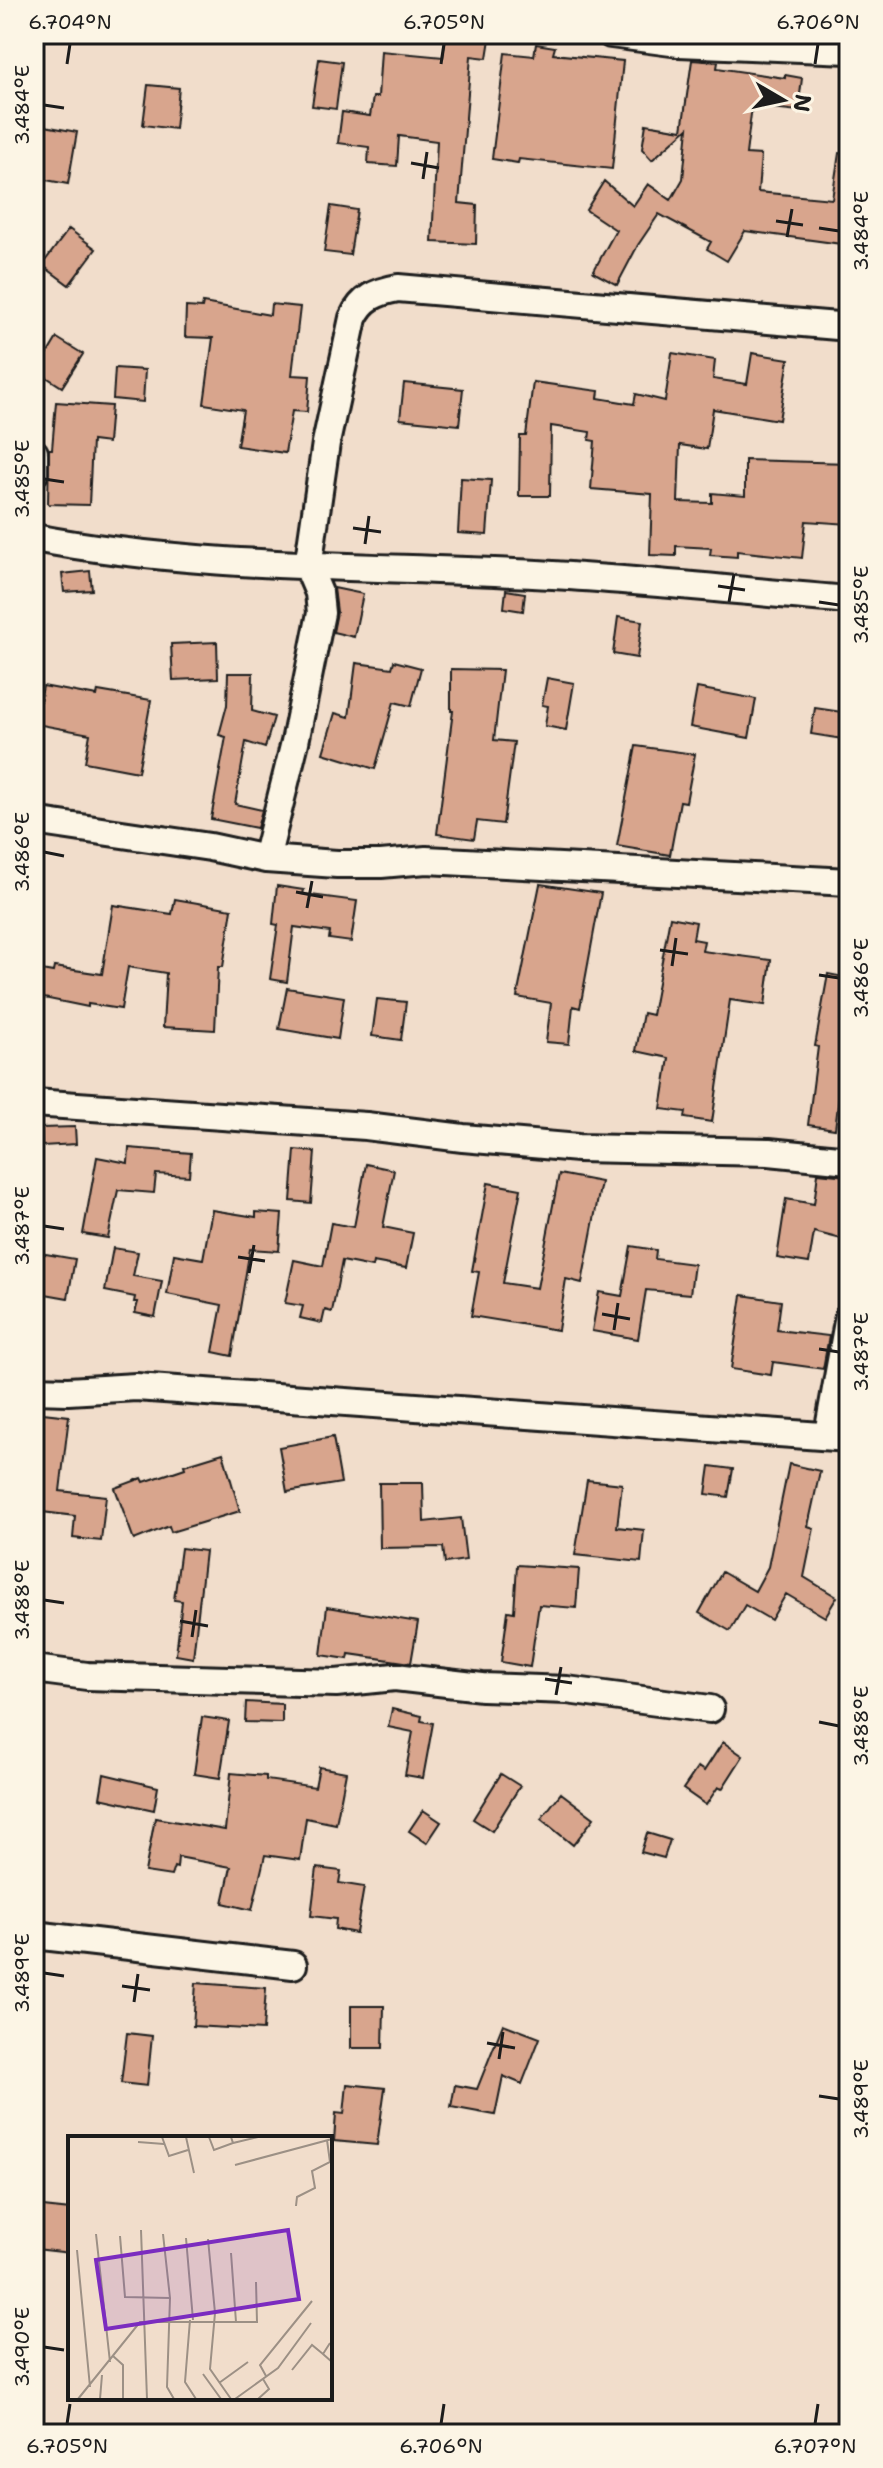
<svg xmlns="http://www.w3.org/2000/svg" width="883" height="2468" viewBox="0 0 883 2468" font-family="'Shantell Sans',sans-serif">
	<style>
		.building { fill: #d8a58d; stroke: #1c1c1c; stroke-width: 2 }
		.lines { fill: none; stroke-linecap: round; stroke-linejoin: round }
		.minor-casing { stroke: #1c1c1c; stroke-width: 32 }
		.minor { stroke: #fcf5e5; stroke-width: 26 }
		.ticks { fill: none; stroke: #1c1c1c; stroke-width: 3 }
		.inset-road { fill: none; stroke: #9c9085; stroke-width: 2 }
		.view { fill: #7b2cbf; fill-opacity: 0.15; stroke: #7b2cbf; stroke-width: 4 }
		.inset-edge { fill: none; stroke: #1c1c1c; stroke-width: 4 }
		.neatline { fill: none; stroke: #1c1c1c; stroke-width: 3 }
		.ticks-label { font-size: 20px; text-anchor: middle; fill: #1c1c1c }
	</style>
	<rect width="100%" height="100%" fill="#f1ddcb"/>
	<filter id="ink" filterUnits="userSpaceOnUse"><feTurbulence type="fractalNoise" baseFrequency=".0125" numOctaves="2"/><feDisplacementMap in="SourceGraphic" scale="16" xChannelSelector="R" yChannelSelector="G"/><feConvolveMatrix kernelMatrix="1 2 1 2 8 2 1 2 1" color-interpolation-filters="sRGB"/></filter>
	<g filter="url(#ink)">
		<path class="building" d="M446,34L490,39L487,58L471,56L459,203L477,205L476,244L432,242L437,141L399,136L397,166L368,164L369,147L338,143L342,112L370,116L373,97H378L381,51L443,57Z
			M536,44L555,47L553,54L623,61L612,169L519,159L518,163L492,159L505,53L534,56Z
			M319,59L342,62L336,109L312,106Z
			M692,60L718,62L717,68L785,78V75L802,78L798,111L752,106L746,154L761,155L758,192L832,199L839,153L849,154V245L745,231L727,261L707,249L711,242L659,214L638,245L617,285L593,272L616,230L586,210L604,181L633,206L648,184L671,200L683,179L688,128L652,160L642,149L646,124L682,130Z
			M148,85L179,88L175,129L143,125Z
			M45,126L77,132L68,184L35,178Z
			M331,206L357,210L350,255L324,252Z
			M69,229L96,249L69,285L42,265Z
			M203,303L270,315L271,304L300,307L292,375L310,376L307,412L292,411L285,453L237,446L243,410L204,404L213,338L185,337L186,307L202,308Z
			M57,338L83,354L62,387L37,371Z
			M672,353L715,360L713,379L747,384L752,353L789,359L779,420L713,409L707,449L680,445L678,502L712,503V493L745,496V460L849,463V524L806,521L802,558L737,551V557L710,555L711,548L676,546V556L650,555L652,494L591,489L595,441L589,440L590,432L551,426L550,496H519L520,436H526L533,382L599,391L598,398L634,404L636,394L665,401Z
			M115,368L145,370L143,402L113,399Z
			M404,383L463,389L459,425L400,419Z
			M56,402L111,406L108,443L92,441L89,505L48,504L49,449H52Z
			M461,478L491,480L487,535L458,533Z
			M90,571L92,590L64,592L62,574Z
			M334,588L363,594L354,637L333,632L337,612Z
			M506,590L525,593L523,611L504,608Z
			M618,617L642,621L637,658L613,654Z
			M217,642L218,678L173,680L171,644Z
			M394,661L421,668L411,706L394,702L375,769L323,753L335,713L349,717L356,663L392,668Z
			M451,669L502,670L494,740L514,742L503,824L477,821L474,839L437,834L453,711H451Z
			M228,673H253L252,711L274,717L265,748L246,742L235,804L262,810L257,828L211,819L226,737L219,735L227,705Z
			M547,678L574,683L566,730L545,726L548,706L542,705Z
			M43,686L97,696L98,691L151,700L138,772L85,762L90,734L36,724Z
			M697,688L756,699L749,738L690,727Z
			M815,708L849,713V740L811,734Z
			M636,746L695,754L686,802L680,801L670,855L617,846Z
			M540,884L601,893L580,1008L573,1006L569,1044L546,1042L551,1003L517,997Z
			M277,886L304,890L303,894L357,901L351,942L329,939L330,932L294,927L287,982L270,979L278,925L273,924Z
			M175,899L232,909L223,967H218L215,1030L163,1027L166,973L128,967L121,1009L88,1004V1007L34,996L36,969L53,972L54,967L102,974L113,905L172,914Z
			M670,917L696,922L693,939L704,941L702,951L771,960L765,1005L730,1000L712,1122L685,1118L686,1112L661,1109L669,1058L636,1051L643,1013L652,1015Z
			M828,974L849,978V995L843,1026H848L835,1129L808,1125L818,1047L815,1046Z
			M287,988L344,997L338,1039L279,1029Z
			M377,999L406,1002L401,1040L372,1036Z
			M75,1127L76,1144L42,1146L41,1128Z
			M129,1148L191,1153L189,1176L156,1174L154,1193L118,1190L108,1238L83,1234L97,1157L128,1163Z
			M295,1150L315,1152L311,1203L291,1201Z
			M366,1164L394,1170L383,1227L413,1233L406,1268L373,1262L372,1267L342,1261L332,1312L325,1310L322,1323L300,1318L303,1306L285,1303L294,1260L323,1266L331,1223L354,1227Z
			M818,1173L847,1176L844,1196L849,1197V1241L814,1232L809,1263L777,1258L786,1199L814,1204Z
			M559,1174L601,1182L582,1283L566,1279L558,1330L471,1316L479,1272L472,1271L488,1183L521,1189L503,1283L537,1288Z
			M212,1210L256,1217V1212L282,1214L279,1251L250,1249L232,1356L213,1352L222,1305L167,1294L174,1254L203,1259Z
			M631,1246L656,1250L655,1259L694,1264L690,1294L646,1290L638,1339L592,1331L599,1292L622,1296Z
			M113,1248L138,1252L133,1276L162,1281L155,1317L135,1313L138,1302H134L135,1297L105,1291Z
			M34,1252L75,1259L68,1298L34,1292Z
			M742,1295L781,1301L777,1330L829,1336L823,1369L773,1362L771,1375L731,1369Z
			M34,1412L69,1416L60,1491L106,1496L101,1541L73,1538L75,1516L34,1511Z
			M333,1437L341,1483L287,1492L279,1447Z
			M223,1453L240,1511L171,1532L169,1526L134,1540L115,1488L142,1478L144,1482L185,1468L184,1465Z
			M789,1464L820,1471L808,1526L814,1528L804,1577L837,1597L825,1617L786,1594L771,1620L745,1605L730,1631L699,1613L722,1572L755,1591L768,1567Z
			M710,1466L733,1469L728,1497L706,1494Z
			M587,1480L622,1484L617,1527L644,1530L641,1562L575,1555Z
			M379,1483H423L424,1522L461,1518L466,1560L445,1563L443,1547L380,1548Z
			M181,1548L205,1551L193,1658L176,1655L182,1601L174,1600Z
			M517,1565L579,1569L576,1608L539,1605L530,1667L501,1662L508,1611L514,1612Z
			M327,1607L418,1622L411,1663L349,1654L348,1659L321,1655Z
			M246,1702L282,1704V1723L245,1722Z
			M392,1709L422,1716L421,1721L433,1723L423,1778L405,1775L413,1732L388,1727Z
			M202,1717L229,1721L220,1778L194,1774Z
			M723,1742L743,1756L722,1789L718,1787L706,1805L683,1789L698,1767L704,1771Z
			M319,1767L346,1772L336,1824L306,1818L300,1860L265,1855L252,1910L223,1903L231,1867L178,1857L177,1868L174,1867L171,1876L145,1872L155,1818L225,1830L231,1773L266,1776V1780L315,1787Z
			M104,1774L158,1787L154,1810L100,1798Z
			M501,1774L520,1786L492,1831L473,1819Z
			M561,1793L594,1818L573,1845L541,1819Z
			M423,1810L441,1822L427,1843L409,1831Z
			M647,1833L670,1840L664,1858L641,1852Z
			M317,1868L341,1871L339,1883L364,1887L356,1933L335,1929L336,1919L311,1916Z
			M196,1983L266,1988L263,2030L193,2026Z
			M351,2006H384L383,2048H351Z
			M503,2024L540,2038L522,2084L503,2076L495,2115L451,2107L455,2085L477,2089Z
			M127,2033L152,2036L147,2086L121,2083Z
			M347,2084L385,2088L377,2145L334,2141L336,2113L344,2114Z
			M34,2206L70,2210V2253L36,2249Z"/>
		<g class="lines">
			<g class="minor-casing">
				<path id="minor" d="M611,34L679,43L849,50
					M34,453V473
					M34,538C205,570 380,565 553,575C652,581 751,592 849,600
					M34,821L210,847L266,859L337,864H381L426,860L849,882
					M266,859L295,742L321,613L319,593L308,567L326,443L353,318C362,298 376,292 398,288L849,327
					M34,1103L366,1126L463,1138L578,1148L769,1152L849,1160
					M34,1390L68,1391L136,1387L849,1438
					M828,1434L849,1316
					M34,1669L87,1676L336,1683L395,1677L482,1687L567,1690L710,1709
					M34,1935L293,1965"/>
			</g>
			<use href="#minor" class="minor"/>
		</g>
	</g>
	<path class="ticks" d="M67,64L70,44M441,64L444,44M815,64L818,44M44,105L64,108M411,163L439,168M423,179L427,152M776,221L803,225M819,228L839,231M787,237L792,209M44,479L64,482M353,528L381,532M365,544L369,516M718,586L745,590M729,602L734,574M819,602L839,605M44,852L64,856M296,892L323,897M307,908L312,881M660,950L688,954M672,966L676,938M819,975L839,978M44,1226L64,1229M238,1257L265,1261M249,1273L254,1245M602,1314L630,1319M614,1330L618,1303M819,1349L839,1352M44,1600L64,1603M180,1621L208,1626M192,1637L196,1610M545,1679L572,1683M556,1695L561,1667M819,1722L839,1726M44,1973L64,1976M122,1986L150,1990M134,2002L138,1974M487,2043L515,2048M499,2059L503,2032M819,2096L839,2099M44,2347L64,2350M67,2424L70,2404M441,2424L444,2404M815,2424L818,2404"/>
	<g transform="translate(68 2136)">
		<rect width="264" height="264" fill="#f1ddcb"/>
		<path class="inset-road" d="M94,1L101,20L120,14M118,1L126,37M141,1L146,14L165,7M163,1L165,7L190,1M70,6L96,8M167,29L264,3M228,70L229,61L247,52L244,35L262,26L259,4M73,94L79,263M28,98L42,226M95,98L102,162L99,251L106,263M52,100L57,161L102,162M118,102L125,184M140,103L147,177L142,233L163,263M9,114L22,251M163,117L168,186M122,184L117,246L128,263M262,207L255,218L264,226M45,220L55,229V263M224,234L244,209L255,218M135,238L153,263M198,240L192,229L244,165M151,247L180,226M10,263L72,186H189L188,146M32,263L34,239M167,263L210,232L243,187M190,263L201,253L195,243"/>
		<path class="view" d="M220,94L231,163L38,193L28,124Z"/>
		<rect width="264" height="264" class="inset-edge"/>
	</g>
	<rect width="883" height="2468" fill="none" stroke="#fcf5e5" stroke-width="88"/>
	<g transform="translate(783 100) rotate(99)" stroke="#fcf5e5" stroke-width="6" paint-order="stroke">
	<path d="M0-6L14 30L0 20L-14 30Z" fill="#1c1c1c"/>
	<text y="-12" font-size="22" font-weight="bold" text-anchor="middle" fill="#1c1c1c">N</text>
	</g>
	<rect x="44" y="44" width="795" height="2380" class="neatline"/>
	<g class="ticks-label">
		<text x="70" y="29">6.704°N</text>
		<text x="444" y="29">6.705°N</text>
		<text x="818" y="29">6.706°N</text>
		<text transform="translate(22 105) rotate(-90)" y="7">3.484°E</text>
		<text transform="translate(861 231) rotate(-90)" y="7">3.484°E</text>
		<text transform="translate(22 479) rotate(-90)" y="7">3.485°E</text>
		<text transform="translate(861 605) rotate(-90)" y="7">3.485°E</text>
		<text transform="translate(22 852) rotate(-90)" y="7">3.486°E</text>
		<text transform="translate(861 978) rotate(-90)" y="7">3.486°E</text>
		<text transform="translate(22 1226) rotate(-90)" y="7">3.487°E</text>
		<text transform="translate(861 1352) rotate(-90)" y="7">3.487°E</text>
		<text transform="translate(22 1600) rotate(-90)" y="7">3.488°E</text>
		<text transform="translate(861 1726) rotate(-90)" y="7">3.488°E</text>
		<text transform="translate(22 1973) rotate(-90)" y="7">3.489°E</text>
		<text transform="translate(861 2099) rotate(-90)" y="7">3.489°E</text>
		<text transform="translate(22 2347) rotate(-90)" y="7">3.490°E</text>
		<text x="67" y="2453">6.705°N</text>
		<text x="441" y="2453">6.706°N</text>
		<text x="815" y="2453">6.707°N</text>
	</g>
</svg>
